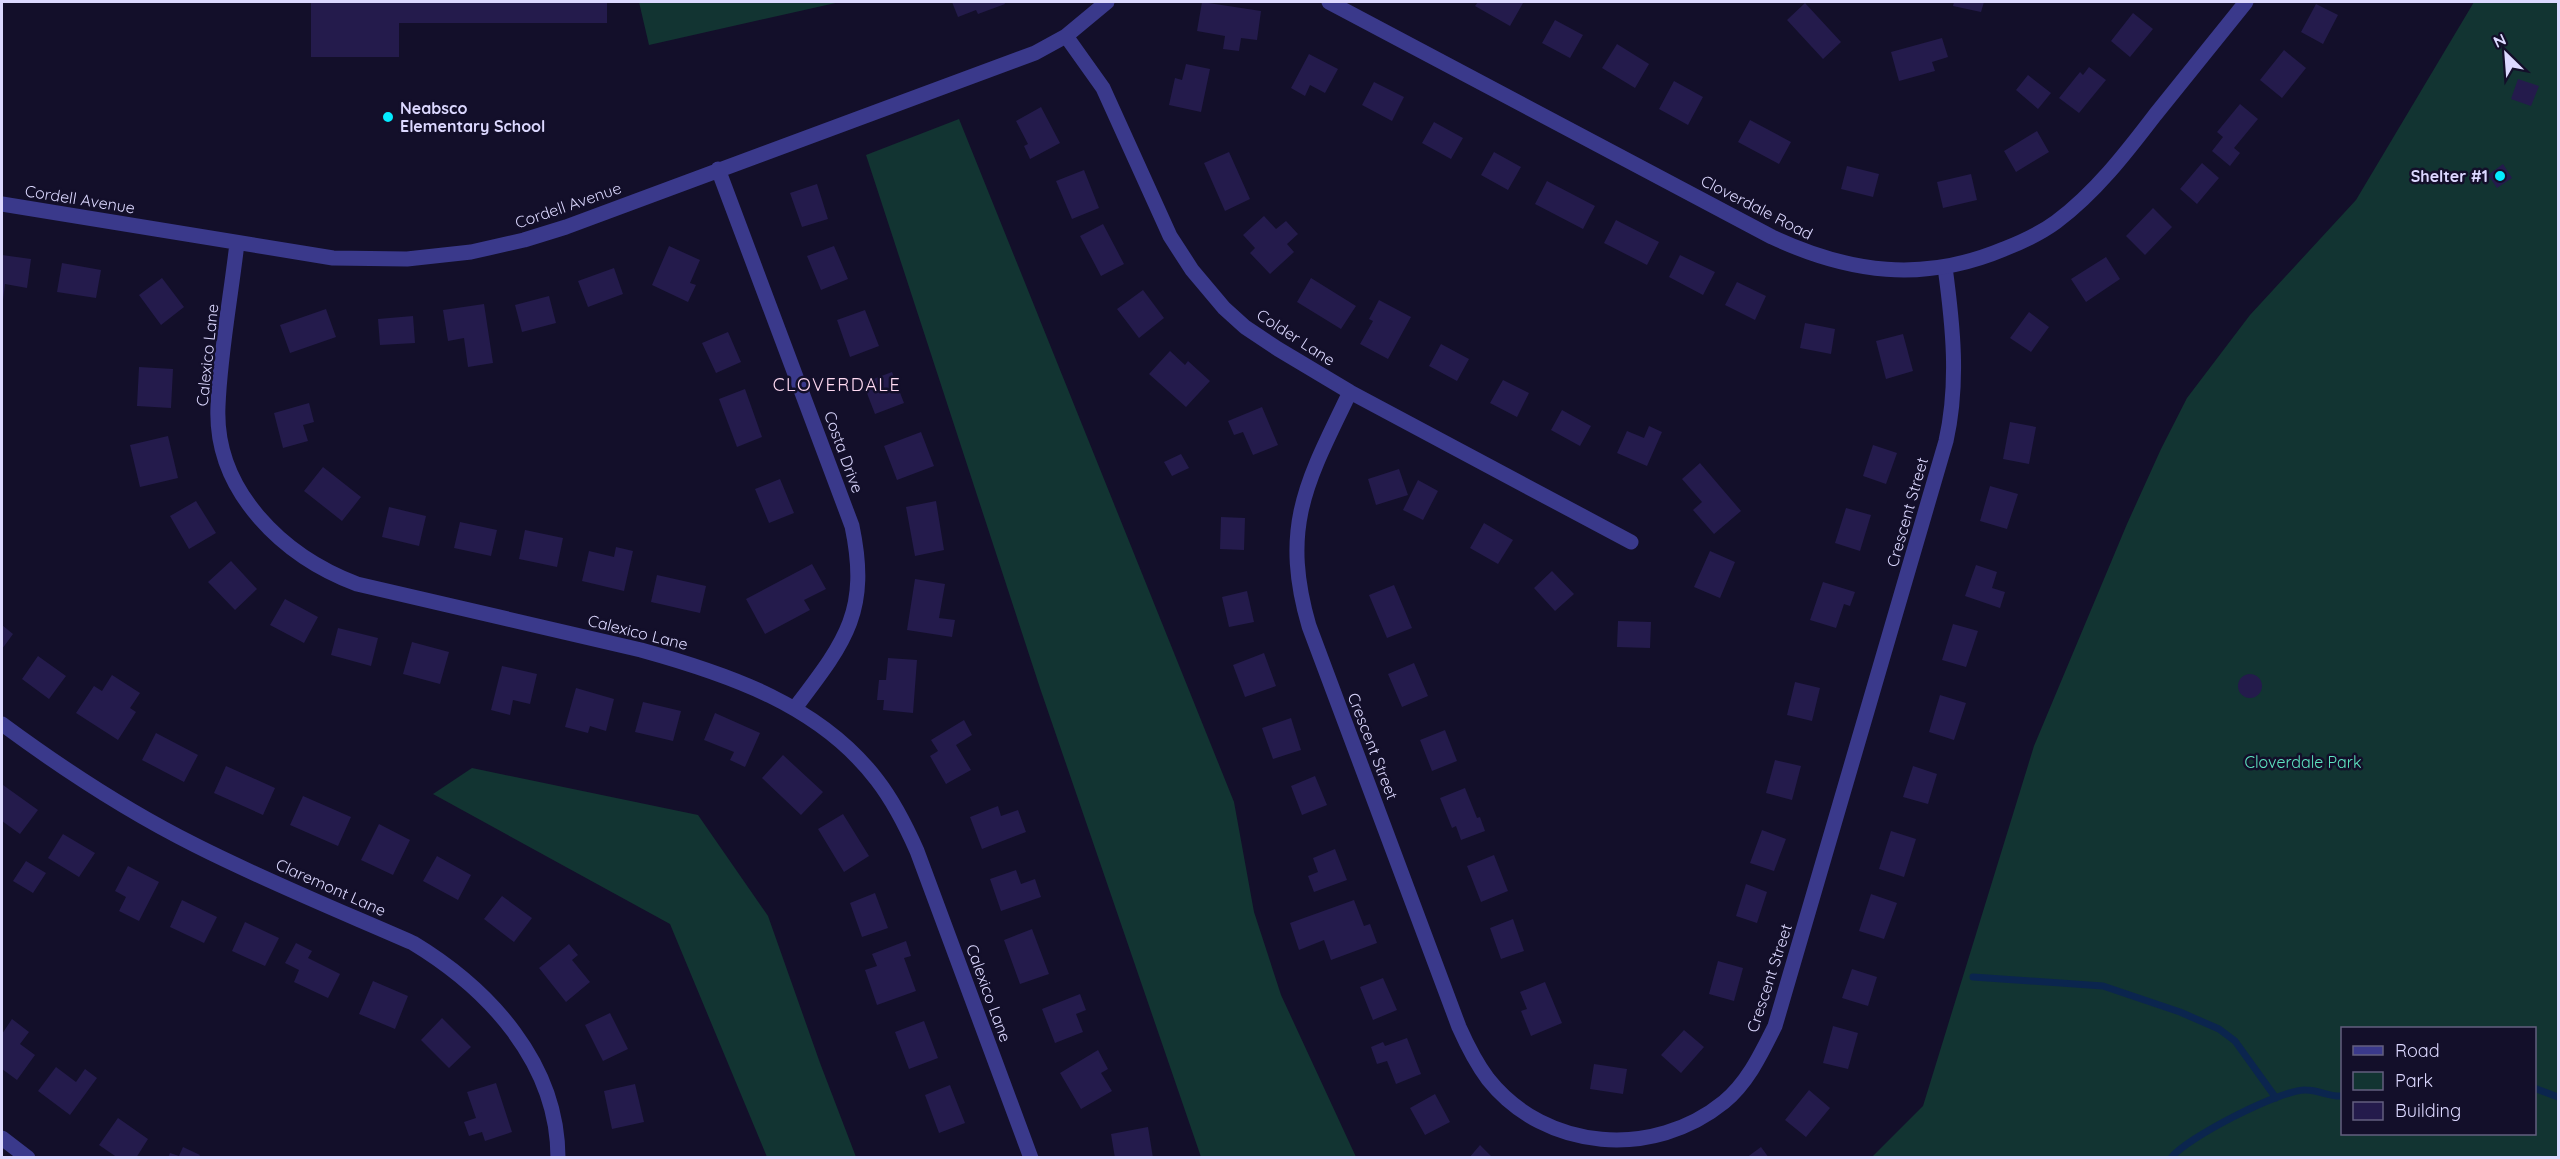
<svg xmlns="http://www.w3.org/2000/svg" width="2560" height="1159" viewBox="0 0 2560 1159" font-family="Quicksand,sans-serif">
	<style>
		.green { fill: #123432; fill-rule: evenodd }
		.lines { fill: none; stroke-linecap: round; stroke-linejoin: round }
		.stream { stroke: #0b254e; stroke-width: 7 }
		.building { fill: #241b4c }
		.minor { stroke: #3a398b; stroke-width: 15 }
		.tertiary { stroke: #3a398b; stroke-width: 15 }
		.poi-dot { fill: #04ebff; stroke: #130f2a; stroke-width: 2 }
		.labels { text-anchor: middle; stroke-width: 5; stroke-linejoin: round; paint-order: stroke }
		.poi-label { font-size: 16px; font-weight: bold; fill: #dcd8ff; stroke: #130f2a; text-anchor: start }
		.street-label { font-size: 16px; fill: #dcd8ff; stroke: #130f2a }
		.park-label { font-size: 16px; fill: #5ee5c1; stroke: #130f2a }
		.neighbourhood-label { font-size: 18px; letter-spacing: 1.5px; fill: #ffdaf2; stroke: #130f2a }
	</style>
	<rect width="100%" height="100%" fill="#130f2a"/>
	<path class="green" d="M639,2H840L649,45Z
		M2474,2H2558V1157L1871,1158L1923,1106L2034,746L2127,524L2161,449L2187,398L2250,315L2356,200ZM2342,1028H2534V1134H2342Z
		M959,119L1234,802L1254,912L1281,995L1356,1157H1201L1040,688L866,155Z
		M472,768L698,815L768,916L820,1063L856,1157H767L670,924L433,794Z"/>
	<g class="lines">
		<path class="stream" d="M1973,977L2103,986L2180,1012L2219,1029L2235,1041L2276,1098
			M2534,1088L2558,1097
			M2171,1158C2186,1138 2281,1089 2306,1090C2319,1090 2329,1097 2342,1096"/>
	</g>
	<path class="building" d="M311,2H607V23H399V57H311Z
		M952,2H1004L1005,4L978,14L976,10L958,17Z
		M1202,2L1261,11L1257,40L1241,38L1239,51L1223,49L1225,36L1197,31Z
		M1478,2H1520L1523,3L1510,26L1475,6Z
		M1954,2H1984L1981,12L1953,6Z
		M1805,3L1841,42L1823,59L1787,20Z
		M2316,4L2338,15L2323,44L2301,32Z
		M2133,13L2153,29L2130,57L2111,41Z
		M1555,20L1583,35L1570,58L1542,43Z
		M1942,38L1948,57L1932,62L1935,71L1899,81L1891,52Z
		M1617,44L1649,64L1635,88L1602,68Z
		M2284,50L2306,68L2282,98L2260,80Z
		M1309,54L1338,69L1325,93L1310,85L1305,96L1291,88Z
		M1186,64L1210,69L1201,112L1169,105L1175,78L1182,80Z
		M2089,67L2106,80L2079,113L2059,98L2080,72L2083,75Z
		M2028,75L2051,93L2038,109L2016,90Z
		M2518,79L2539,86L2531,106L2511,99Z
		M1674,81L1703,97L1688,125L1659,109Z
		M1374,82L1404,97L1392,121L1362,105Z
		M2240,104L2258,119L2234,148L2240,153L2230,166L2212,151L2223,137L2217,132Z
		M1041,107L1060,143L1030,159L1024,146L1028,144L1016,121Z
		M1750,120L1791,142L1779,164L1738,142Z
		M1434,122L1463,138L1451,159L1422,143Z
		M2037,131L2049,152L2016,172L2004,151Z
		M1229,152L1250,199L1225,211L1204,163Z
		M1494,152L1521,167L1508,190L1481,175Z
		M2202,163L2219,178L2197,204L2180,189Z
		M2503,164L2512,178L2497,188L2488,175Z
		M1847,166L1879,174L1873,197L1841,189Z
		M1084,170L1099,208L1072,219L1056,181Z
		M1971,174L1977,200L1943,208L1937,182Z
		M1547,181L1595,206L1583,229L1535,204Z
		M817,184L828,219L802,227L790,193Z
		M2153,208L2172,227L2145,255L2126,236Z
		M1264,216L1276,229L1286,221L1298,234L1287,244L1294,252L1270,274L1250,253L1255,248L1243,235Z
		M1616,220L1659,242L1647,265L1604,243Z
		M1103,224L1124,264L1101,276L1080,236Z
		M669,246L700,260L690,283L696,285L688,302L652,285Z
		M834,246L848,279L821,290L807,256Z
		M2,255L31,259L27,288L5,284L3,300Z
		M1680,255L1715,272L1703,295L1669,277Z
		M2106,257L2120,279L2086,302L2071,279Z
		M62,263L101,270L96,298L57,292Z
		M614,268L623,294L588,307L578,281Z
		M162,278L184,307L161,325L139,295Z
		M1311,278L1356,306L1341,329L1297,302Z
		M1737,282L1766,296L1755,320L1725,305Z
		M1143,290L1164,318L1139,338L1117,309Z
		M549,296L556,323L522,332L515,305Z
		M1379,300L1411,317L1388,359L1360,344L1373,321L1369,319Z
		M484,304L493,363L468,367L464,338L448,341L443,310Z
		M326,309L336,337L290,353L280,325Z
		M865,310L879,346L850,357L837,320Z
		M2029,312L2049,327L2031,352L2010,338Z
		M413,316L415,343L380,345L378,319Z
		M1805,323L1835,329L1831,354L1800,348Z
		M728,332L741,362L716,373L702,343Z
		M1903,334L1913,371L1886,379L1876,341Z
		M1441,344L1469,359L1457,381L1429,366Z
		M1170,351L1185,365L1188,361L1210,381L1186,407L1149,374Z
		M139,367L173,369L171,408L137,406Z
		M892,372L904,403L875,414L863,383Z
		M1503,380L1529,393L1517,417L1490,403Z
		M745,389L762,437L737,447L719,399Z
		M309,403L314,422L303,425L308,441L283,448L274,413Z
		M1262,407L1278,445L1253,455L1243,432L1234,435L1228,421Z
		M1562,410L1591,426L1580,446L1551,430Z
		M2010,422L2036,427L2029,464L2003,459Z
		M1649,426L1662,432L1647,466L1617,453L1627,431L1644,438Z
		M921,432L934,466L897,480L884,446Z
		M168,436L178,478L140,487L130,445Z
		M1873,445L1897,453L1886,484L1863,476Z
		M1181,454L1189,468L1172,476L1164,462Z
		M1700,463L1741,511L1714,534L1693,510L1702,502L1682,479Z
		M323,467L361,497L342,521L304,491Z
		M1399,469L1408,495L1376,505L1368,479Z
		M780,479L794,513L769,523L755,489Z
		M1418,480L1438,491L1423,520L1403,510Z
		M1990,486L2018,494L2007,529L1980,521Z
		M196,501L216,533L189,549L170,516Z
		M936,501L944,550L915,556L906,507Z
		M389,507L426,516L419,546L382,537Z
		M1846,508L1871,515L1860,551L1835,543Z
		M1221,517L1245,518L1244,550L1220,549Z
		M460,522L497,530L491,556L454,548Z
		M1484,523L1513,540L1498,564L1470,548Z
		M525,530L563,538L557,567L519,559Z
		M616,547L633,551L624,591L582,581L589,551L614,557Z
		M1710,551L1735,562L1720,598L1694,587Z
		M231,561L257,589L235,610L208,582Z
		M812,564L826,589L804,600L810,610L765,634L746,599Z
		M1976,565L1997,572L1992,588L2005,592L2000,608L1965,596Z
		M1552,571L1574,594L1555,611L1534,588Z
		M657,575L706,586L700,613L651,602Z
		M915,579L945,584L939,618L955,620L952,637L907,630Z
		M1823,582L1855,592L1850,606L1844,604L1836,628L1810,620Z
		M1394,585L1412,628L1387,638L1369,595Z
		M1247,591L1254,622L1229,627L1222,597Z
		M285,599L318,617L304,643L270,625Z
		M1618,621L1651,622L1650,648L1617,647Z
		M1953,624L1978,631L1966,667L1942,660Z
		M2,625L13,634L2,649Z
		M338,628L378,638L371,666L331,655Z
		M412,642L449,652L440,684L403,674Z
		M1264,653L1276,686L1245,697L1233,665Z
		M38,656L66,676L49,699L22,679Z
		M888,658L917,660L913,713L883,710L884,700H877L879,680H886Z
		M1414,663L1428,696L1402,707L1388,674Z
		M502,666L537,674L530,704L513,700L510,715L491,710Z
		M2238 686a12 12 0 1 1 24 0a12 12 0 1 1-24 0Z
		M112,675L140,693L130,708L136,712L118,740L76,713L94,686L102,691Z
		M1795,682L1820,688L1812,721L1787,715Z
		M576,688L614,699L606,731L590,726L588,733L565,727Z
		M1940,695L1966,703L1954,740L1929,732Z
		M643,702L681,711L673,741L635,732Z
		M715,713L760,733L745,767L730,760L734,752L704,740Z
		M1291,718L1301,750L1273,759L1262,728Z
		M964,720L972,735L956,745L971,770L946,784L930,756L938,751L931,740Z
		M1445,730L1457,761L1432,771L1420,740Z
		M156,733L198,755L184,782L142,760Z
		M783,755L823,792L801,815L762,778Z
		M1775,760L1801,766L1792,800L1766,793Z
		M226,766L275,788L263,815L214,793Z
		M1913,766L1937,774L1928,804L1903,797Z
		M1315,776L1327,805L1302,815L1291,786Z
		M3,785L38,810L20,834L2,821Z
		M1465,788L1477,818L1480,817L1485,831L1461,840L1456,826L1452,828L1440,798Z
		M303,796L351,817L338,846L290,825Z
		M998,806L1001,816L1018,810L1026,832L982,849L970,817Z
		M843,814L869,856L844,872L818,829Z
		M379,824L410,840L393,875L361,860Z
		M1762,830L1786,839L1774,871L1750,863Z
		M1891,831L1916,839L1904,877L1879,869Z
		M63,834L95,853L79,877L48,858Z
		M1335,849L1347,880L1314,892L1308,876L1318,872L1313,858Z
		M1494,855L1508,891L1481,902L1467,866Z
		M437,856L471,875L458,900L423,881Z
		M26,861L46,873L33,893L13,881Z
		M128,866L159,882L139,921L119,911L126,897L115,891Z
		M1016,870L1021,884L1035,879L1041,897L1001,911L990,879Z
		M1746,884L1767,892L1757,923L1736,916Z
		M875,893L888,928L862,937L850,903Z
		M1871,894L1897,903L1884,939L1859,931Z
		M502,896L532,918L514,942L484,919Z
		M182,900L217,917L204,943L170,927Z
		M1354,900L1364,926L1370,924L1377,943L1331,960L1324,940L1299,950L1290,923Z
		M1513,919L1524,951L1501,959L1490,928Z
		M245,922L279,938L265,966L232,951Z
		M1032,929L1049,974L1020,984L1004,940Z
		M906,941L911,956L904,958L916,991L877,1005L865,970L877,966L872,954Z
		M296,943L312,951L308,958L340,974L328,998L294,982L299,970L285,963Z
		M569,944L578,955L572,960L590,982L566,1002L539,968Z
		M1718,961L1743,968L1734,1001L1709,994Z
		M1852,969L1877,977L1868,1006L1842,998Z
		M1383,978L1397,1010L1373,1020L1360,987Z
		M373,981L408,996L395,1029L359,1014Z
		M1545,982L1562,1023L1531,1036L1521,1011L1527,1009L1520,992Z
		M1080,994L1086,1010L1076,1014L1083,1032L1055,1043L1042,1009Z
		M610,1013L628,1049L603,1061L585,1025Z
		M442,1018L471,1047L449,1068L421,1040Z
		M12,1019L29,1032L20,1044L35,1055L17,1080L2,1069V1034Z
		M924,1021L938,1058L909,1069L895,1032Z
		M1833,1026L1858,1033L1848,1069L1823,1063Z
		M1684,1030L1704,1047L1681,1073L1661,1055Z
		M1407,1038L1421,1074L1396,1084L1387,1061L1377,1064L1371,1047L1383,1042L1385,1046Z
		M1098,1050L1108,1069L1101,1073L1112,1091L1081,1109L1060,1073Z
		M1594,1064L1627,1069L1623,1094L1590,1089Z
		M56,1067L76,1082L85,1069L97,1078L70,1115L38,1091Z
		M496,1083L512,1132L485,1141L482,1132L469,1136L464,1122L476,1118L467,1092Z
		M635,1084L644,1122L612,1129L604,1091Z
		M950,1085L965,1123L939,1133L925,1095Z
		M1809,1090L1830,1108L1806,1137L1785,1120Z
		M1435,1094L1450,1122L1425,1135L1410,1108Z
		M118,1118L148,1139L136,1158H118L99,1145Z
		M1148,1127L1153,1158H1115L1111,1134Z
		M1480,1145L1493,1158H1469Z
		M183,1147L200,1155L198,1158H168L170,1153L179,1156Z
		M1761,1147L1769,1158H1746Z"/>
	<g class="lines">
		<path class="minor" d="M1066,36L1103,88L1170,236L1192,270L1224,308L1245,327L1278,349L1350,392L1631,542
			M718,169L852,526C870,612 845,642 795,708
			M2,204L333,258L407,259L471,252L524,240L566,227L1035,53L1066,36L1107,2
			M237,243C231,296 220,353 218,406C214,491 283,556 357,584L641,650C728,674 820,705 877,780C894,802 906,826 917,851L1031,1158
			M1350,392C1307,481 1280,526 1309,626L1459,1027C1467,1045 1476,1063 1488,1079C1546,1152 1654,1159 1724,1102C1748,1082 1761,1054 1775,1026L1946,441C1959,383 1953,326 1945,267
			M2,724C63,769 127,811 195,845C266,881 340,911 413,943C489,989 558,1063 558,1158
			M2,1138L28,1158"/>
		<path class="tertiary" d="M1329,2L1772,237C1849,273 1923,283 2004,249C2022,242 2041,233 2056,222C2095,193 2126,153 2155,115C2186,77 2216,39 2246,2"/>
	</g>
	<g class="poi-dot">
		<circle cx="388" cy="117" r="6"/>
		<circle cx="2500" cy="176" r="6"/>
	</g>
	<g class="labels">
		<g class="poi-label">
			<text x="400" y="114">Neabsco<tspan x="400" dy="18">Elementary School</tspan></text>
			<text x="2488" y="182" text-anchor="end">Shelter #1</text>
		</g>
		<g class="street-label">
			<text transform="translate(80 199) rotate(9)" y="6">Cordell Avenue</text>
			<text transform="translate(568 205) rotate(-19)" y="6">Cordell Avenue</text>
			<text transform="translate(1757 207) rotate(27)" y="6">Cloverdale Road</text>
			<text transform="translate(1296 337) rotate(33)" y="6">Colder Lane</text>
			<text transform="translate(207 355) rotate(-84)" y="6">Calexico Lane</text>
			<text transform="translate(844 452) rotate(70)" y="6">Costa Drive</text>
			<text transform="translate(1907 512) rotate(-74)" y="6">Crescent Street</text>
			<text transform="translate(638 632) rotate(14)" y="6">Calexico Lane</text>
			<text transform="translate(1373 746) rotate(69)" y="6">Crescent Street</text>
			<text transform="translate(331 887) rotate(24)" y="6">Claremont Lane</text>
			<text transform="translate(1769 978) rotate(-72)" y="6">Crescent Street</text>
			<text transform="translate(989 993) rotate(70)" y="6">Calexico Lane</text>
		</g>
		<g class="park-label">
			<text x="2303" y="768">Cloverdale Park</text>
		</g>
		<g class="neighbourhood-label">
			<text x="837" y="391">CLOVERDALE</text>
		</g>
	</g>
	<rect width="2560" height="1159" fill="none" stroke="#dcd8ff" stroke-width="6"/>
	<rect x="2341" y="1027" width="195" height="108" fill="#130f2a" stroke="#635f7f" stroke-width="1.5"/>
	<rect x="2353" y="1046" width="30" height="9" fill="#3a398b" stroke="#635f7f" stroke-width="1.5"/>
	<text x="2395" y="1057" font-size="18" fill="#dcd8ff">Road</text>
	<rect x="2353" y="1072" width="30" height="18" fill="#123432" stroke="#635f7f" stroke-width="1.5"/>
	<text x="2395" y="1087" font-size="18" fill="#dcd8ff">Park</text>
	<rect x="2353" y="1102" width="30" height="18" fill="#241b4c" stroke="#635f7f" stroke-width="1.5"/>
	<text x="2395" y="1117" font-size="18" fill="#dcd8ff">Building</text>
	<g transform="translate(2506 54) rotate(335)" stroke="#130f2a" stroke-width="4.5" paint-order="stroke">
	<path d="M0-4.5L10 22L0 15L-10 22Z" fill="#dcd8ff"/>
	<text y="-9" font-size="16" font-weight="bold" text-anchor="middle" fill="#dcd8ff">N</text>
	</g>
</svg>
